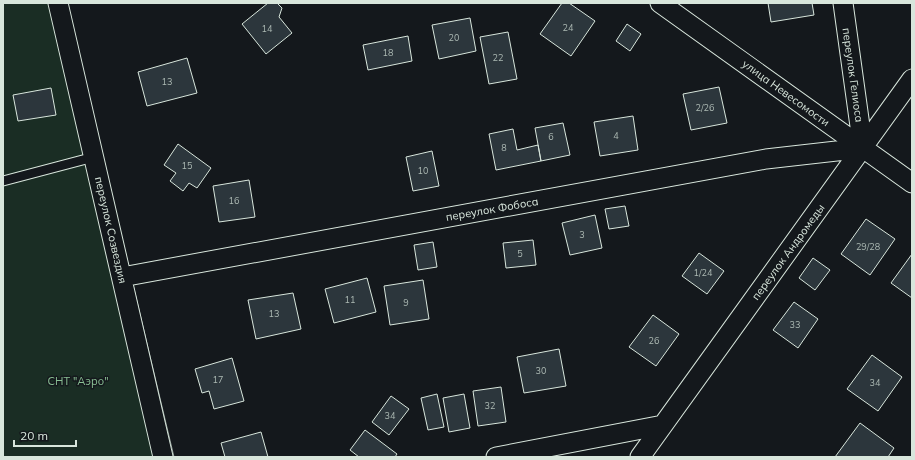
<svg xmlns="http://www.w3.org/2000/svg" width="915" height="460" viewBox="0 0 915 460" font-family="Mulish,sans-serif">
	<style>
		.green { fill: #1a2d24; stroke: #939e99 }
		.building { fill: #2c363c; stroke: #d8e6dc }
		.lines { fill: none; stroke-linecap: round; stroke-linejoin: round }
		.lane-casing { stroke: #d8e6dc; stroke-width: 11 }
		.street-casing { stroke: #d8e6dc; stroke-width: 21 }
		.lane { stroke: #14181c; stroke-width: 9 }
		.street { stroke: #14181c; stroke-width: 19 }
		.labels { text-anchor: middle; stroke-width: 3; stroke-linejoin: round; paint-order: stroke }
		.number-label { font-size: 9px; fill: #adbab4 }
		.street-label { font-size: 11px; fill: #d8e6dc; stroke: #14181c }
		.park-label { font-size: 11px; fill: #8ac095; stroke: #14181c }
	</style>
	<rect width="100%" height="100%" fill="#14181c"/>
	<path class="green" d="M3,3H66L174,457H3Z"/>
	<path class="building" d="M268,3H277L282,8L279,17L292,33L266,54L242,24Z
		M562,3H569L595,21L571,56L540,34Z
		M768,3H812L814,15L771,22Z
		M470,18L476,51L439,59L432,25Z
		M627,24L641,34L630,51L616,41Z
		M508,32L517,79L489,84L480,37Z
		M408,36L412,61L368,70L363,45Z
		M187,58L197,93L147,106L138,72Z
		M719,87L727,123L691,130L683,94Z
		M51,88L56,115L18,121L13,95Z
		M633,116L638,150L600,156L594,122Z
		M563,123L570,155L541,161L535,128Z
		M513,129L517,150L538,145L541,161L496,170L489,134Z
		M178,144L211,168L197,188L189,183L183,191L170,181L176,173L164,165Z
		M432,151L439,186L413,191L406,157Z
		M249,180L255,217L219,222L213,186Z
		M625,206L629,226L609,229L605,209Z
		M595,215L602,248L570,255L562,223Z
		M866,219L895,239L870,275L841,254Z
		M533,240L536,265L506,268L503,243Z
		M433,242L437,267L418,270L414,245Z
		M699,253L724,271L707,294L682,276Z
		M912,254V298L891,283Z
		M813,258L830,270L815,290L799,278Z
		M367,278L376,312L334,323L325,289Z
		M423,280L429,319L390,325L384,286Z
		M293,293L301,329L256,339L248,300Z
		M794,302L818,319L798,348L773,330Z
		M653,315L679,334L656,366L629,347Z
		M559,349L566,386L524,393L517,357Z
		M872,355L902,377L878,411L847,389Z
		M232,358L244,401L214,409L209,391L202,393L195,369Z
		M501,387L506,422L478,426L473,391Z
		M437,394L444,427L428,430L421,398Z
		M464,394L470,428L449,432L443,398Z
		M391,396L409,409L389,435L372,422Z
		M860,423L894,448L888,457H835Z
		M365,430L397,454L395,457H359L350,450Z
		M261,432L268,457H225L221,443Z"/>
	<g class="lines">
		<g class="lane-casing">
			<path id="lane" d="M3,181L94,157"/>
		</g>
		<g class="street-casing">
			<path id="street" d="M58,3L163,457
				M660,3L912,183
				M122,277L766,159L863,148L843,3
				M496,457L663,425
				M640,457L912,79"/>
		</g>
		<use href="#lane" class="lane"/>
		<use href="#street" class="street"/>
	</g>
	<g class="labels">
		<g class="number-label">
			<text x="568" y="31">24</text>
			<text x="267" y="32">14</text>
			<text x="454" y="41">20</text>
			<text x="388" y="56">18</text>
			<text x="498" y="61">22</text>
			<text x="167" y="85">13</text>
			<text x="705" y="111">2/26</text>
			<text x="616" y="139">4</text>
			<text x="551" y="140">6</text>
			<text x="504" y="151">8</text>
			<text x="187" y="169">15</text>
			<text x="423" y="174">10</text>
			<text x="234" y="204">16</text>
			<text x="582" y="238">3</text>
			<text x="868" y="250">29/28</text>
			<text x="520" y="257">5</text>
			<text x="703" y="276">1/24</text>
			<text x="350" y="303">11</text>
			<text x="406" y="306">9</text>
			<text x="274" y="317">13</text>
			<text x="795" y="328">33</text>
			<text x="654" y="344">26</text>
			<text x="541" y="374">30</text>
			<text x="218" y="383">17</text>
			<text x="875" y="386">34</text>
			<text x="490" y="409">32</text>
			<text x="390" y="419">34</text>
		</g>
		<g class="street-label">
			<text transform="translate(853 75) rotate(82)" y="4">переулок Гелиоса</text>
			<text transform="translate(786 93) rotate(36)" y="4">улица Невесомости</text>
			<text transform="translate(492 209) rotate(-10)" y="4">переулок Фобоса</text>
			<text transform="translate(111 230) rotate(77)" y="4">переулок Созвездия</text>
			<text transform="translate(788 252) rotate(-54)" y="4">переулок Андромеды</text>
		</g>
		<g class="park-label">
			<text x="78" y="385">СНТ "Аэро"</text>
		</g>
	</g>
	<rect width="915" height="460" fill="none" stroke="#d8e6dc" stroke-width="8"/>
	<path d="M14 440v6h62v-6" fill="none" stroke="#d8e6dc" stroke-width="2"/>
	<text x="20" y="440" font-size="12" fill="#d8e6dc" stroke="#14181c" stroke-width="3" paint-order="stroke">20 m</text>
</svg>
